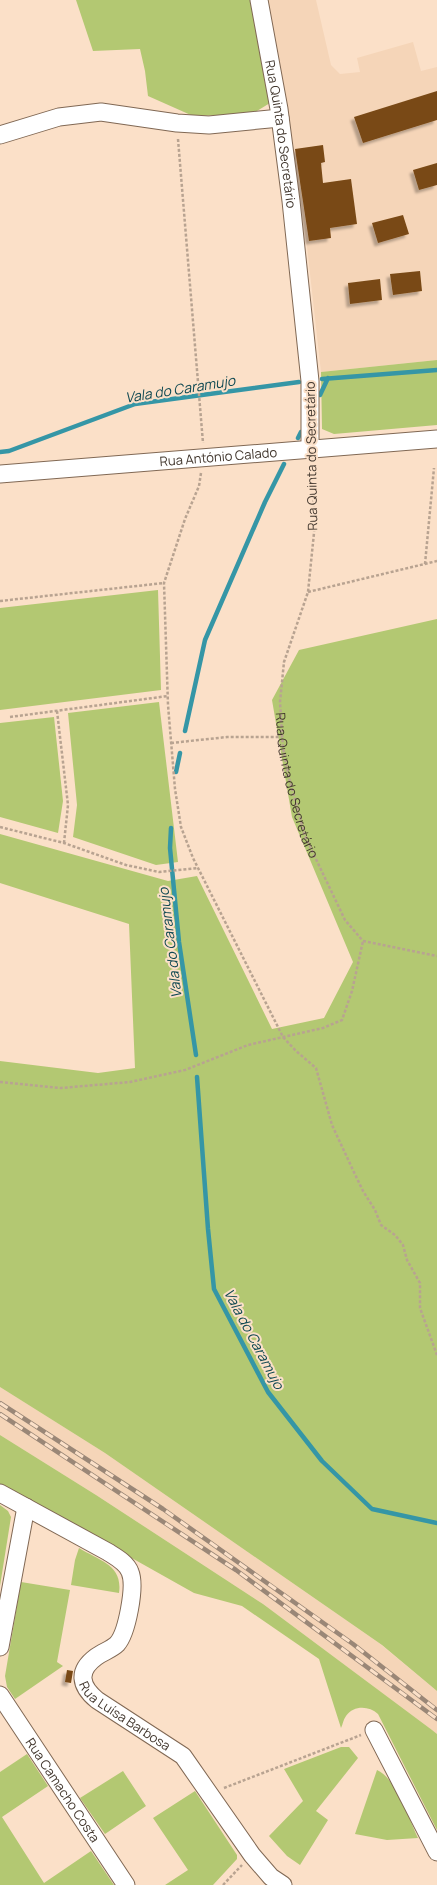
<svg xmlns="http://www.w3.org/2000/svg" width="437" height="1885" viewBox="0 0 437 1885" font-family="Manrope,sans-serif">
	<style>
		.built { fill: #f5d5b8 }
		.green { fill: #b3c872 }
		.lines { fill: none; stroke-linecap: round; stroke-linejoin: round }
		.stream { stroke: #3596a6; stroke-width: 4.5 }
		.building { fill: #794915; filter: url(#shadow) }
		.minor-casing { stroke: #806854; stroke-width: 19 }
		.path { stroke: #b8a391; stroke-width: 2.5; stroke-dasharray: 3 2; stroke-linecap: butt }
		.minor { stroke: #fff; stroke-width: 17 }
		.rail-casing { stroke: #9a8777; stroke-width: 4.5 }
		.rail { stroke: #fbe0c8; stroke-width: 3; stroke-dasharray: 9; stroke-linecap: butt }
		.labels { text-anchor: middle; stroke-width: 4; stroke-linejoin: round; paint-order: stroke }
		.street-label { font-size: 13px; fill: #41362d; stroke: #fbe0c8 }
		.water-label { font-size: 14px; font-style: italic; fill: #104952; stroke: #fbe0c8 }
	</style>
	<defs>
		<filter id="shadow"><feDropShadow dx="-3.5" dy="3.5" stdDeviation="1" flood-color="#0004"/></filter>
	</defs>
	<rect width="100%" height="100%" fill="#fbe0c8"/>
	<path class="built" d="M266,0H316L331,65L340,74L360,72L357,58L413,42L421,71L437,67V360L321,372L307,247L293,147Z
		M0,1387L105,1453L379,1643L437,1691V1734L263,1604L96,1495L0,1435Z"/>
	<path class="green" d="M76,0H250L270,103L252,114L193,116L148,96L145,71L140,49L93,51Z
		M437,360V425L334,434L322,429L321,372Z
		M158,590L161,690L0,710V608Z
		M437,619V1691L382,1645L105,1453L0,1387V1061L98,1073L135,1068L129,924L0,883V834L168,881L197,876L272,1029L324,1018L353,962L292,817L272,700L299,650Z
		M159,702L178,862L156,865L73,837L77,805L68,713Z
		M54,717L63,801L58,833L0,817V723Z
		M0,1435L96,1495L263,1604L432,1730L437,1734V1830L378,1714C369,1706 354,1705 346,1716C343,1720 343,1724 341,1728L319,1659L242,1606L194,1593L0,1484Z
		M0,1505L8,1511L11,1517L0,1586Z
		M79,1548C100,1561 123,1565 119,1593L71,1585L75,1560Z
		M21,1582L70,1590L57,1662L63,1666L15,1699L7,1687L5,1676Z
		M341,1747H349L358,1758L316,1811L328,1820L300,1865L287,1856L269,1836L303,1801L284,1769Z
		M27,1754L48,1786L2,1817L44,1883L91,1851L114,1885H0V1772Z
		M377,1770C396,1778 409,1819 418,1838L387,1840L355,1834Z
		M123,1771L146,1806L105,1834L80,1798Z
		M195,1791L237,1855V1859L213,1885H165L188,1870L153,1818Z"/>
	<g class="lines">
		<path class="stream" d="M322,379L437,370
			M320,395L328,378
			M298,438L301,432
			M0,452L9,451L135,404L299,382
			M185,731L205,640L265,502L284,464
			M176,772L180,753
			M171,828L170,848L179,942L196,1055
			M197,1077L208,1229L214,1289L268,1392L322,1461L372,1509L437,1523"/>
	</g>
	<path class="building" d="M437,91V120L363,143L354,117Z
		M323,145L325,162L321,163L323,183L351,179L357,224L330,228L331,238L309,241L295,149Z
		M437,163V185L419,190L413,170Z
		M403,215L409,234L378,243L372,223Z
		M420,271L422,291L393,295L390,274Z
		M380,279L382,300L350,304L348,283Z
		M67,1670L73,1671L71,1683L65,1682Z"/>
	<g class="lines">
		<g class="minor-casing">
			<g id="minor">
				<path id="s2" d="M259,0L279,109L291,201L310,381V449"/>
				<path d="M0,135L59,117L101,112L177,123L209,125L280,118"/>
				<path id="s3" d="M0,474L437,439"/>
				<path id="s4" d="M0,1493L108,1552C116,1557 127,1563 130,1572C136,1586 127,1633 117,1644C112,1649 103,1652 96,1657C77,1671 80,1686 97,1700L183,1756L252,1855L271,1877L283,1885"/>
				<path d="M0,1647L26,1507"/>
				<path id="s5" d="M0,1695L126,1885"/>
				<path d="M374,1730L437,1852"/>
			</g>
		</g>
		<g class="path">
			<path d="M178,139L203,443"/>
			<path id="s1" d="M311,464L315,523L308,592L284,662L280,702L283,748L289,778L305,836L345,920L363,941"/>
			<path d="M201,473L199,486L185,519L164,583L168,705L175,789L181,827L193,858L283,1037L296,1051L316,1068L332,1125L352,1168L363,1191L375,1210L381,1225L395,1235L403,1245L407,1260L420,1283V1308L437,1355"/>
			<path d="M425,564L434,468"/>
			<path d="M308,592L437,561"/>
			<path d="M0,601L164,583"/>
			<path d="M57,711L68,805L64,843"/>
			<path d="M10,717L168,696"/>
			<path d="M171,743L227,737H282"/>
			<path d="M0,827L64,843L126,865L159,872L198,868"/>
			<path d="M363,941L437,956"/>
			<path d="M0,1082L61,1088L130,1082L185,1070L248,1045L323,1028L342,1020L352,991L363,941"/>
			<path d="M224,1788L361,1735"/>
			<path d="M223,1885L242,1865"/>
		</g>
		<use href="#minor" class="minor"/>
		<g class="rail-casing">
			<path id="rail" d="M0,1403L163,1509L353,1644L437,1710
				M0,1414L236,1570L437,1719"/>
		</g>
		<use href="#rail" class="rail"/>
	</g>
	<g class="labels">
		<g class="street-label">
			<text dy="5" stroke="none"><textPath href="#s2" startOffset="136">Rua Quinta do Secretário</textPath></text>
			<text transform="translate(311 456) rotate(-91)" y="5">Rua Quinta do Secretário</text>
			<text dy="5" stroke="none"><textPath href="#s3" startOffset="219">Rua António Calado</textPath></text>
			<text dy="5" stroke="none"><textPath href="#s1" startOffset="328">Rua Quinta do Secretário</textPath></text>
			<text dy="5" stroke="none"><textPath href="#s4" startOffset="337">Rua Luísa Barbosa</textPath></text>
			<text dy="5" stroke="none"><textPath href="#s5" startOffset="114">Rua Camacho Costa</textPath></text>
		</g>
		<g class="water-label">
			<text transform="translate(180 389) rotate(-9)" y="5">Vala do Caramujo</text>
			<text transform="translate(170 943) rotate(-97)" y="5">Vala do Caramujo</text>
			<text transform="translate(254 1339) rotate(62)" y="5">Vala do Caramujo</text>
		</g>
	</g>
</svg>
